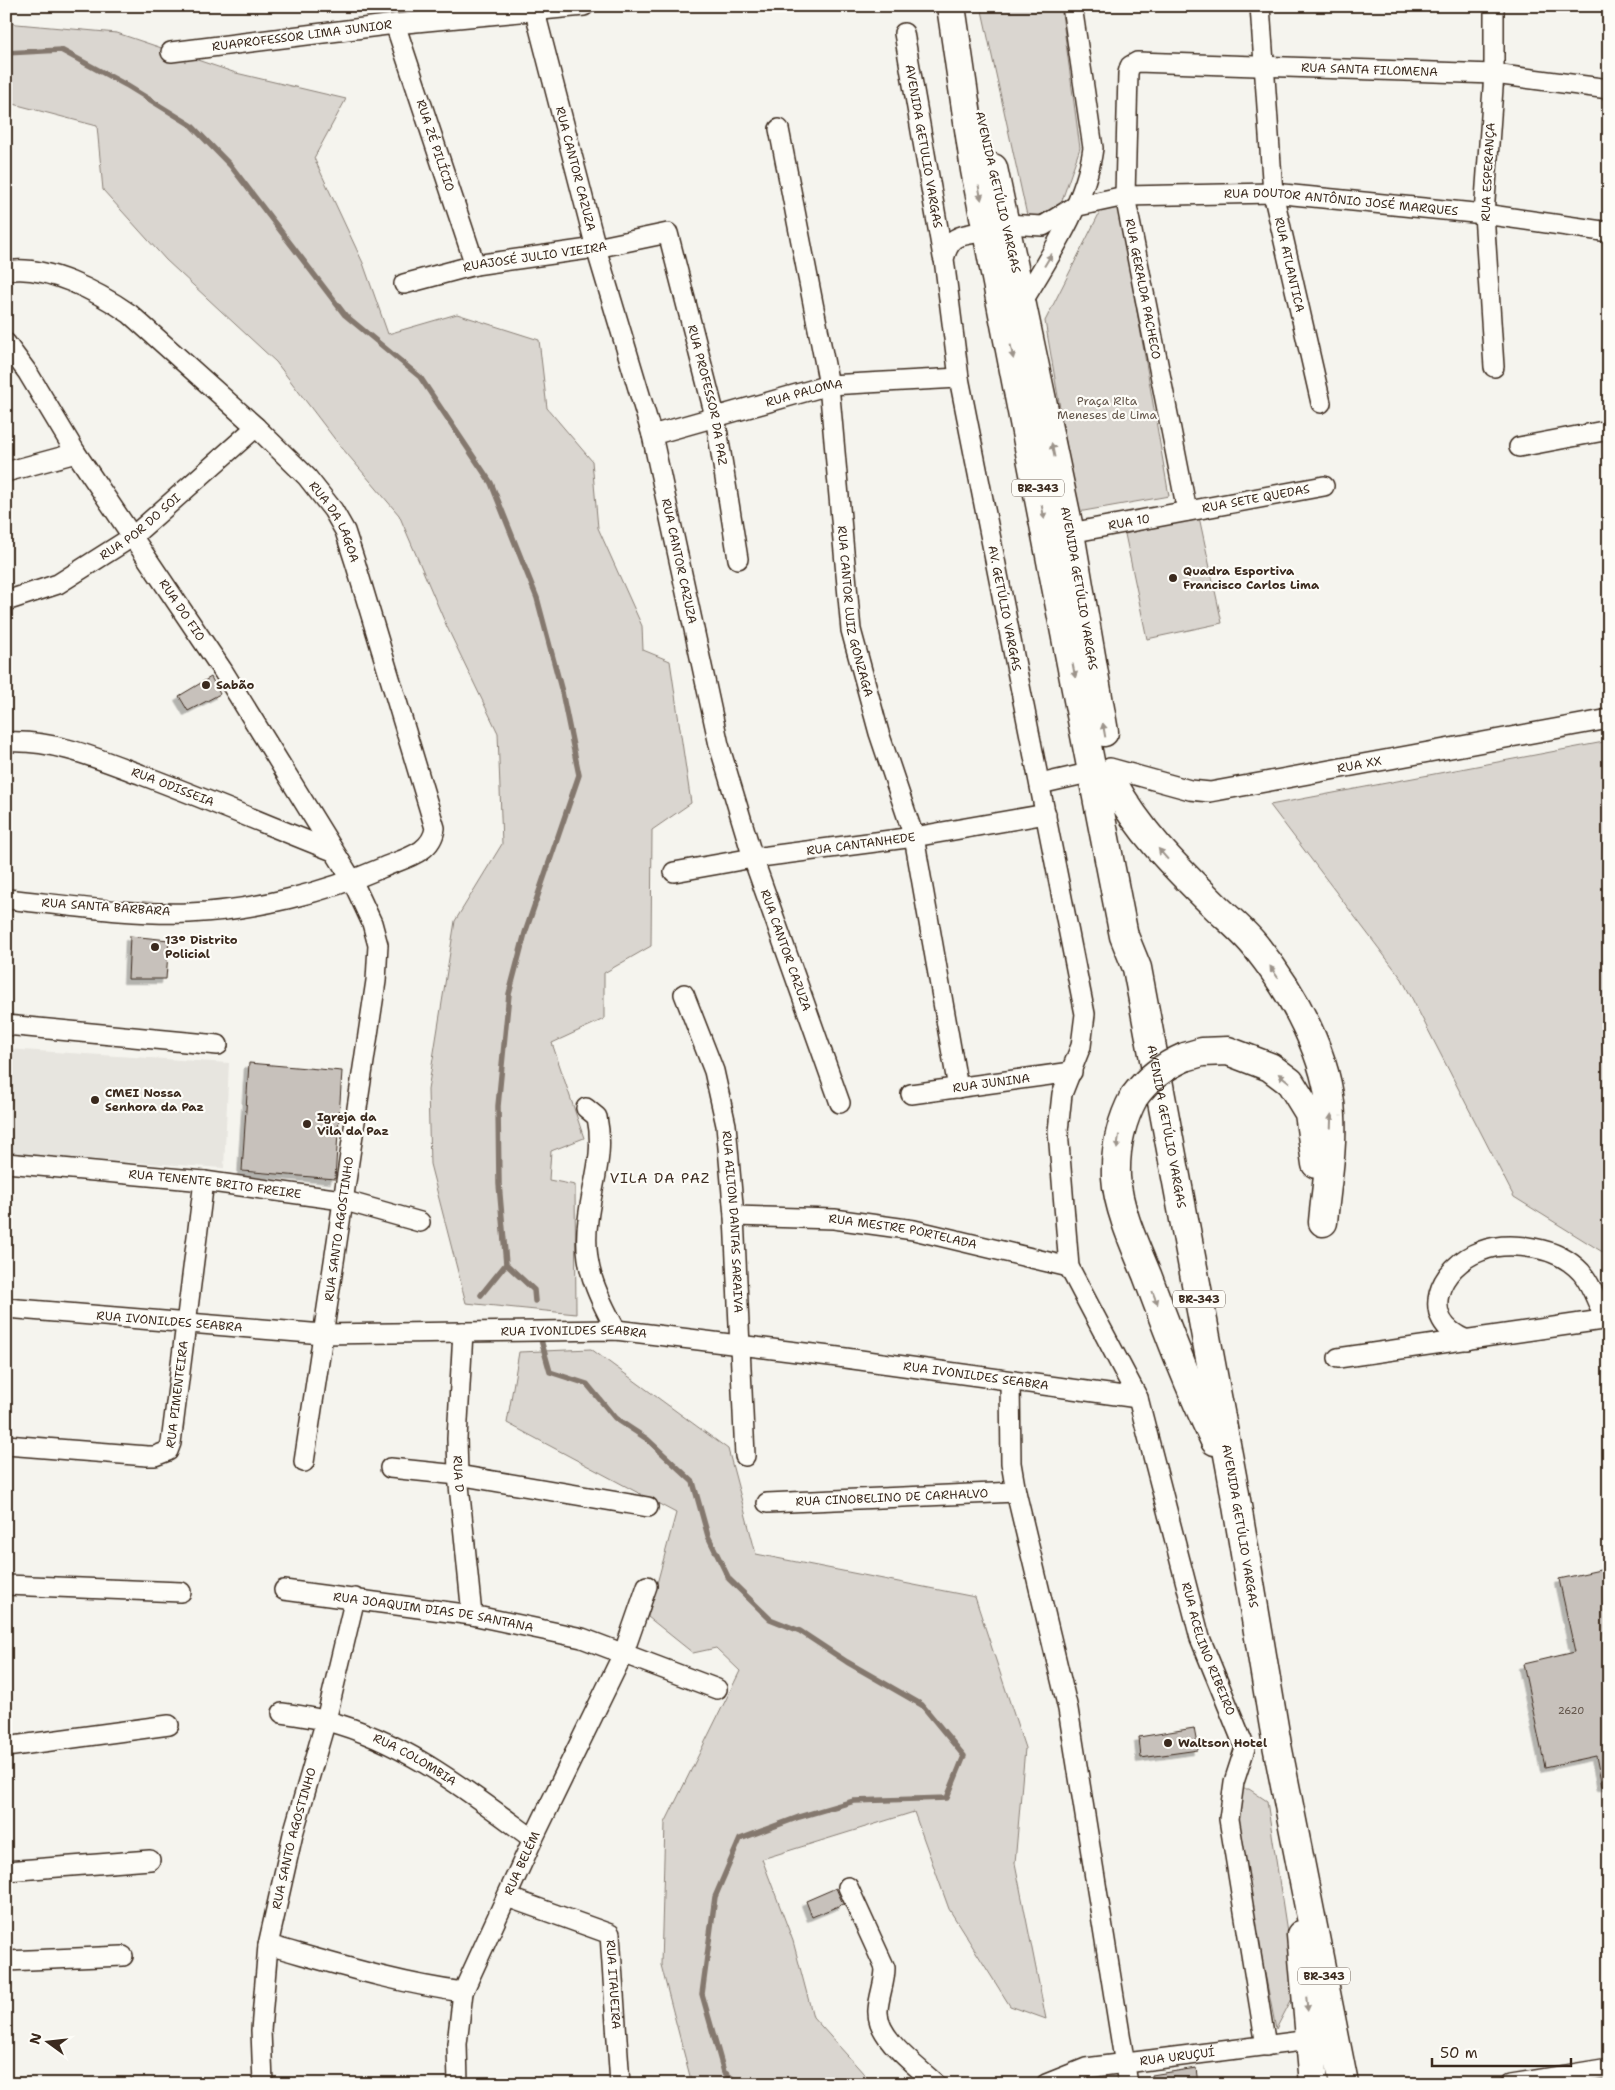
<svg xmlns="http://www.w3.org/2000/svg" width="1615" height="2090" viewBox="0 0 1615 2090" font-family="'Shantell Sans',sans-serif">
	<style>
		.built { fill: #e7e5df }
		.green { fill: #dad6d0; stroke: #8a8077 }
		.lines { fill: none; stroke-linecap: round; stroke-linejoin: round }
		.stream { stroke: #84786e; stroke-width: 5.5 }
		.building { fill: #c7c1bb; stroke: #3b2a1e; filter: url(#shadow) }
		.street-casing { stroke: #3b2a1e; stroke-width: 22 }
		.highway-casing { stroke: #3b2a1e; stroke-width: 31 }
		.street { stroke: #fdfcf7; stroke-width: 19 }
		.highway { stroke: #fdfcf7; stroke-width: 28 }
		.highway-bridge-casing { stroke: #3b2a1e; stroke-width: 31; stroke-linecap: butt }
		.highway-bridge { stroke: #fdfcf7; stroke-width: 28 }
		.oneway { fill: #9c938a }
		.poi-dot { fill: #3b2a1e; stroke: #fdfcf7; stroke-width: 2 }
		.labels { text-anchor: middle; stroke-width: 4.5; stroke-linejoin: round; paint-order: stroke }
		.number-label { font-size: 10px; fill: #5e5045 }
		.shield { fill: #fdfcf7; stroke: #75695f; stroke-width: 1 }
		.shield-label { font-size: 11px; font-weight: bold; fill: #3b2a1e }
		.street-label { font-size: 12px; fill: #3b2a1e; stroke: #fdfcf7 }
		.park-label { font-size: 12px; fill: #63554a; stroke: #fdfcf7 }
		.poi-label { font-size: 12px; font-weight: bold; fill: #3b2a1e; stroke: #fdfcf7; text-anchor: start }
		.neighbourhood-label { font-size: 14px; letter-spacing: 1px; fill: #3b2a1e; stroke: #fdfcf7 }
	</style>
	<defs>
		<filter id="shadow"><feDropShadow dx="-4.5" dy="4.5" stdDeviation="0" flood-color="#0004"/></filter>
	</defs>
	<rect width="100%" height="100%" fill="#f5f4ee"/>
	<filter id="ink" filterUnits="userSpaceOnUse"><feTurbulence type="fractalNoise" baseFrequency=".02" numOctaves="2"/><feDisplacementMap in="SourceGraphic" scale="10" xChannelSelector="R" yChannelSelector="G"/><feConvolveMatrix kernelMatrix="1 2 1 2 8 2 1 2 1" color-interpolation-filters="sRGB"/></filter>
	<g filter="url(#ink)">
		<path class="built" d="M6,1049L229,1063L224,1168L6,1154Z"/>
		<path class="green" d="M981,6H1061L1080,148L1060,206L1028,220Z
			M6,23L117,33L236,73L346,99L314,158L363,263L388,334L457,314L539,340L547,408L592,461L598,528L642,626L643,650L670,661L691,803L652,830L651,946L604,973V1019L552,1043L584,1138L551,1151L549,1180L575,1185L576,1314L466,1303L430,1164L428,1090L455,921L502,844L498,733L447,627L399,515L337,442L276,362L166,260L103,190L97,126L6,102Z
			M1108,196L1119,207L1169,496L1078,512L1045,321Z
			M1199,517L1222,623L1147,639L1125,534Z
			M1609,741V1256L1514,1197L1402,979L1270,805Z
			M591,1349L728,1449L756,1554L975,1597L1025,1748L1015,1863L1046,2019L1010,2006L949,1909L914,1812L762,1859L793,1941L813,2017L873,2084H692L661,1965L665,1823L740,1671L716,1648L693,1653L648,1617L676,1513L507,1423L519,1352Z
			M1243,1789H1249L1267,1801L1296,1991L1276,2029L1235,1822Z"/>
		<g class="lines">
			<path class="stream" d="M6,53L61,50L126,85L191,125L231,166L345,315L420,377L491,483L537,598L562,692L579,775L525,933L509,994L498,1106L499,1184L506,1264L481,1295
				M506,1264L534,1290L535,1301
				M541,1340L550,1372L587,1384L615,1418L647,1439L693,1482L708,1536L729,1579L770,1619L800,1631L847,1662L922,1705L964,1756L947,1798L854,1801L799,1817L740,1839L715,1897L702,1994L724,2072L739,2084"/>
		</g>
		<path class="building" d="M211,677L220,694L188,711L179,696Z
			M130,936L169,940L166,979H128Z
			M249,1063L342,1071L335,1179L242,1171Z
			M1609,1568V1786H1602L1596,1756L1545,1767L1523,1664L1575,1652L1559,1579Z
			M1194,1728L1198,1750L1141,1758L1139,1737Z
			M836,1888L843,1904L812,1917L806,1901Z
			M1196,2068L1198,2084H1153L1152,2075Z"/>
		<g class="lines">
			<g class="street-casing">
				<g id="street">
					<path id="s1" d="M1260,6L1273,193L1321,403"/>
					<path d="M1494,6V74L1484,214L1494,367"/>
					<path id="s2" d="M535,12L596,248L652,435L719,745L753,858L840,1103"/>
					<path id="s3" d="M395,24L475,265"/>
					<path id="s4" d="M904,33L943,257"/>
					<path id="s5" d="M171,52L395,24L584,6"/>
					<path id="s6" d="M779,129L829,385L851,630L879,733L914,837L958,1088"/>
					<path id="s7" d="M1006,224L1043,226L1074,207L1125,196L1273,193L1484,214L1609,232"/>
					<path id="s8" d="M987,231C963,236 951,232 944,259L959,378L1085,1014L1081,1046L1062,1094L1058,1131L1069,1267L1138,1398L1200,1638L1245,1748L1234,1782L1229,1819L1266,2046"/>
					<path id="s9" d="M6,271C44,263 100,293 130,314L256,427L307,477L333,510L345,531L355,562L435,828C432,853 405,858 384,867C324,893 255,910 189,913C128,915 66,905 6,899"/>
					<path id="s10" d="M404,284L475,265L596,248L668,233L715,416L738,559"/>
					<path d="M1023,301C1050,256 1086,202 1093,148L1072,6"/>
					<path id="s11" d="M6,343L28,373L76,453L223,671L352,880L372,923L378,945L376,981L304,1462"/>
					<path id="s12" d="M652,435L829,385L959,378"/>
					<path d="M1519,447L1609,430"/>
					<path d="M6,472L76,453"/>
					<path id="s13" d="M1187,511L1125,196L1128,73L1130,66L1137,62L1494,74L1609,89"/>
					<path id="s14" d="M1070,533L1324,486"/>
					<path id="s15" d="M6,601L58,584L132,537L256,427"/>
					<path id="s16" d="M6,742C53,739 99,759 142,775C206,799 270,826 333,851"/>
					<path id="s17" d="M1110,768L1190,790L1210,792L1609,719"/>
					<path d="M1040,784L1093,772"/>
					<path id="s18" d="M674,872L753,858L914,837L1046,814"/>
					<path id="s19" d="M684,994L714,1071L726,1125L734,1216L745,1456"/>
					<path d="M6,1025L218,1045"/>
					<path id="s20" d="M911,1094L1072,1072"/>
					<path d="M586,1108L597,1117C605,1157 592,1182 588,1220C582,1264 596,1293 616,1330"/>
					<path id="s21" d="M6,1163L204,1181L342,1200L420,1222"/>
					<path id="s22" d="M734,1216L834,1219L914,1230L1069,1267"/>
					<path id="s23" d="M6,1308L323,1334L616,1330L838,1357L1138,1398"/>
					<path id="s24" d="M463,1332L457,1439L458,1475L472,1615"/>
					<path d="M1467,1340C1416,1320 1439,1266 1481,1251C1498,1244 1516,1245 1534,1248C1551,1251 1569,1259 1581,1272C1592,1285 1598,1304 1605,1320"/>
					<path d="M1338,1358L1609,1319"/>
					<path d="M1010,1381L1011,1463L1016,1492L1068,1709L1128,2084"/>
					<path id="s25" d="M6,1445L147,1456H155L168,1451L171,1443L204,1181"/>
					<path d="M390,1468L458,1475L648,1507"/>
					<path id="s26" d="M767,1503L1016,1492"/>
					<path d="M6,1585L181,1592"/>
					<path id="s27" d="M284,1590L472,1615L582,1638L717,1689"/>
					<path id="s28" d="M282,1713C297,1715 312,1717 327,1721C405,1741 469,1792 533,1839"/>
					<path d="M6,1747L169,1725"/>
					<path d="M6,1871L150,1860"/>
					<path d="M848,1887L885,1968C885,1983 879,1995 878,2010C876,2038 917,2066 936,2084"/>
					<path id="s29" d="M507,1897L610,1934L620,2084"/>
					<path d="M268,1945C333,1963 396,1983 463,1992"/>
					<path d="M6,1961L123,1956"/>
					<path id="s30" d="M263,2084L261,2030L268,1945L293,1834L326,1720L355,1598"/>
					<path id="s31" d="M458,2084L457,2044L463,1992L533,1839L624,1652L647,1586"/>
					<path id="s32" d="M1046,2084L1086,2068L1310,2040"/>
					<path d="M1511,2084L1609,2068"/>
				</g>
			</g>
			<g class="highway-casing">
				<g id="highway">
					<path id="s33" d="M951,6L975,170L1124,936L1137,968L1232,1476L1277,1745L1344,2084"/>
					<path id="s34" d="M993,168L1070,533L1104,732"/>
					<path d="M1113,783C1139,831 1175,867 1214,905C1228,919 1245,932 1257,948C1293,993 1329,1057 1331,1116C1333,1151 1326,1187 1323,1222"/>
					<path d="M1185,1057L1202,1052L1228,1051L1270,1067L1290,1082L1309,1113L1316,1164"/>
					<path d="M1134,1097C1120,1123 1115,1148 1116,1177C1118,1209 1135,1246 1147,1275C1168,1331 1189,1387 1215,1441"/>
					<path d="M1301,1935L1314,2084"/>
				</g>
			</g>
			<use href="#street" class="street"/>
			<use href="#highway" class="highway"/>
			<g class="highway-bridge-casing">
				<path id="highway-bridge" d="M1134,1097C1147,1079 1164,1066 1185,1057"/>
			</g>
			<use href="#highway-bridge" class="highway-bridge"/>
		</g>
		<defs><path id="oneway-solid" d="M-6-.8H1V-3.2L6.5 0L1 3.2V.8H-6Z" transform="scale(1.25)"/></defs>
		<g class="oneway">
			<use href="#oneway-solid" transform="translate(980 193) rotate(79)"/>
			<use href="#oneway-solid" transform="translate(1048 260) rotate(-59)"/>
			<use href="#oneway-solid" transform="translate(1012 352) rotate(79)"/>
			<use href="#oneway-solid" transform="translate(1053 450) rotate(-102)"/>
			<use href="#oneway-solid" transform="translate(1043 512) rotate(79)"/>
			<use href="#oneway-solid" transform="translate(1074 671) rotate(79)"/>
			<use href="#oneway-solid" transform="translate(1104 730) rotate(-100)"/>
			<use href="#oneway-solid" transform="translate(1163 854) rotate(-131)"/>
			<use href="#oneway-solid" transform="translate(1274 972) rotate(-124)"/>
			<use href="#oneway-solid" transform="translate(1284 1078) rotate(-142)"/>
			<use href="#oneway-solid" transform="translate(1331 1121) rotate(-88)"/>
			<use href="#oneway-solid" transform="translate(1118 1142) rotate(98)"/>
			<use href="#oneway-solid" transform="translate(1155 1298) rotate(69)"/>
			<use href="#oneway-solid" transform="translate(1307 2004) rotate(84)"/>
		</g>
	</g>
	<g class="poi-dot">
		<circle cx="1173" cy="578" r="5"/>
		<circle cx="206" cy="685" r="5"/>
		<circle cx="155" cy="947" r="5"/>
		<circle cx="95" cy="1100" r="5"/>
		<circle cx="307" cy="1124" r="5"/>
		<circle cx="1168" cy="1743" r="5"/>
	</g>
	<g class="labels">
		<g class="number-label">
			<text x="1571" y="1714">2620</text>
		</g>
		<g class="shield">
			<rect x="1012" y="479.5" width="52" height="17" rx="4"/>
			<rect x="1173" y="1290.5" width="52" height="17" rx="4"/>
			<rect x="1298" y="1967.5" width="52" height="17" rx="4"/>
		</g>
		<g class="shield-label">
			<text x="1038" y="492">BR-343</text>
			<text x="1199" y="1303">BR-343</text>
			<text x="1324" y="1980">BR-343</text>
		</g>
		<g class="street-label">
			<text dy="4" stroke="none"><textPath href="#s5" startOffset="132">RUAPROFESSOR LIMA JUNIOR</textPath></text>
			<text dy="4" stroke="none"><textPath href="#s13" startOffset="692">RUA SANTA FILOMENA</textPath></text>
			<text dy="4" stroke="none"><textPath href="#s3" startOffset="128">RUA ZÉ PILÍCIO</textPath></text>
			<text dy="4" stroke="none"><textPath href="#s4" startOffset="115">AVENIDA GETULIO VARGAS</textPath></text>
			<text dy="4" stroke="none"><textPath href="#s2" startOffset="162">RUA CANTOR CAZUZA</textPath></text>
			<text transform="translate(1488 172) rotate(-87)" y="4">RUA ESPERANÇA</text>
			<text transform="translate(998 192) rotate(77)" y="4">AVENIDA GETÚLIO VARGAS</text>
			<text dy="4" stroke="none"><textPath href="#s7" startOffset="342">RUA DOUTOR ANTÔNIO JOSÉ MARQUES</textPath></text>
			<text dy="4" stroke="none"><textPath href="#s10" startOffset="134">RUAJOSÉ JULIO VIEIRA</textPath></text>
			<text dy="4" stroke="none"><textPath href="#s1" startOffset="261">RUA ATLANTICA</textPath></text>
			<text transform="translate(1143 289) rotate(79)" y="4">RUA GERALDA PACHECO</text>
			<text dy="4" stroke="none"><textPath href="#s12" startOffset="158">RUA PALOMA</textPath></text>
			<text dy="4" stroke="none"><textPath href="#s10" startOffset="436">RUA PROFESSOR DA PAZ</textPath></text>
			<text dy="4" stroke="none"><textPath href="#s14" startOffset="189">RUA SETE QUEDAS</textPath></text>
			<text dy="4" stroke="none"><textPath href="#s9" startOffset="428">RUA DA LAGOA</textPath></text>
			<text dy="4" stroke="none"><textPath href="#s14" startOffset="60">RUA 10</textPath></text>
			<text dy="4" stroke="none"><textPath href="#s15" startOffset="155">RUA POR DO SOI</textPath></text>
			<text dy="4" stroke="none"><textPath href="#s2" startOffset="568">RUA CANTOR CAZUZA</textPath></text>
			<text dy="4" stroke="none"><textPath href="#s34" startOffset="429">AVENIDA GETÚLIO VARGAS</textPath></text>
			<text dy="4" stroke="none"><textPath href="#s8" startOffset="411">AV. GETÚLIO VARGAS</textPath></text>
			<text dy="4" stroke="none"><textPath href="#s11" startOffset="320">RUA DO FIO</textPath></text>
			<text dy="4" stroke="none"><textPath href="#s6" startOffset="489">RUA CANTOR LUIZ GONZAGA</textPath></text>
			<text dy="4" stroke="none"><textPath href="#s17" startOffset="255">RUA XX</textPath></text>
			<text dy="4" stroke="none"><textPath href="#s16" startOffset="174">RUA ODISSEIA</textPath></text>
			<text dy="4" stroke="none"><textPath href="#s18" startOffset="189">RUA CANTANHEDE</textPath></text>
			<text transform="translate(106 907) rotate(4)" y="4">RUA SANTA BARBARA</text>
			<text dy="4" stroke="none"><textPath href="#s2" startOffset="972">RUA CANTOR CAZUZA</textPath></text>
			<text dy="4" stroke="none"><textPath href="#s20" startOffset="81">RUA JUNINA</textPath></text>
			<text dy="4" stroke="none"><textPath href="#s33" startOffset="1142">AVENIDA GETÚLIO VARGAS</textPath></text>
			<text dy="4" stroke="none"><textPath href="#s21" startOffset="210">RUA TENENTE BRITO FREIRE</textPath></text>
			<text dy="4" stroke="none"><textPath href="#s19" startOffset="235">RUA AILTON DANTAS SARAIVA</textPath></text>
			<text transform="translate(339 1229) rotate(-82)" y="4">RUA SANTO AGOSTINHO</text>
			<text dy="4" stroke="none"><textPath href="#s22" startOffset="170">RUA MESTRE PORTELADA</textPath></text>
			<text dy="4" stroke="none"><textPath href="#s23" startOffset="164">RUA IVONILDES SEABRA</textPath></text>
			<text dy="4" stroke="none"><textPath href="#s23" startOffset="569">RUA IVONILDES SEABRA</textPath></text>
			<text dy="4" stroke="none"><textPath href="#s23" startOffset="974">RUA IVONILDES SEABRA</textPath></text>
			<text dy="4" stroke="none"><textPath href="#s25" startOffset="221">RUA PIMENTEIRA</textPath></text>
			<text dy="4" stroke="none"><textPath href="#s24" startOffset="142">RUA D</textPath></text>
			<text dy="4" stroke="none"><textPath href="#s26" startOffset="125">RUA CINOBELINO DE CARHALVO</textPath></text>
			<text dy="4" stroke="none"><textPath href="#s33" startOffset="1548">AVENIDA GETÚLIO VARGAS</textPath></text>
			<text dy="4" stroke="none"><textPath href="#s27" startOffset="151">RUA JOAQUIM DIAS DE SANTANA</textPath></text>
			<text dy="4" stroke="none"><textPath href="#s8" startOffset="1491">RUA ACELINO RIBEIRO</textPath></text>
			<text dy="4" stroke="none"><textPath href="#s28" startOffset="142">RUA COLOMBIA</textPath></text>
			<text dy="4" stroke="none"><textPath href="#s30" startOffset="249">RUA SANTO AGOSTINHO</textPath></text>
			<text dy="4" stroke="none"><textPath href="#s31" startOffset="234">RUA BELÉM</textPath></text>
			<text dy="4" stroke="none"><textPath href="#s29" startOffset="160">RUA ITAUEIRA</textPath></text>
			<text dy="4" stroke="none"><textPath href="#s32" startOffset="135">RUA URUÇUÍ</textPath></text>
		</g>
		<g class="park-label">
			<text x="1107" y="405">Praça Rita<tspan x="1107" dy="14">Meneses de Lima</tspan></text>
		</g>
		<g class="poi-label">
			<text x="1183" y="575">Quadra Esportiva<tspan x="1183" dy="14">Francisco Carlos Lima</tspan></text>
			<text x="216" y="689">Sabão</text>
			<text x="165" y="944">13° Distrito<tspan x="165" dy="14">Policial</tspan></text>
			<text x="105" y="1097">CMEI Nossa<tspan x="105" dy="14">Senhora da Paz</tspan></text>
			<text x="317" y="1121">Igreja da<tspan x="317" dy="14">Vila da Paz</tspan></text>
			<text x="1178" y="1747">Waltson Hotel</text>
		</g>
		<g class="neighbourhood-label">
			<text x="660" y="1183">VILA DA PAZ</text>
		</g>
	</g>
	<rect width="1615" height="2090" fill="none" stroke="#fdfcf7" stroke-width="25"/>
	<rect x="12" y="12" width="1590" height="2065" fill="none" stroke="#3b2a1e" stroke-width="2" filter="url(#ink)"/>
	<g transform="translate(48 2042) rotate(285)" stroke="#fdfcf7" stroke-width="4" paint-order="stroke">
	<path d="M0-4L9 19L0 12L-9 19Z" fill="#3b2a1e"/>
	<text y="-8" font-size="14" font-weight="bold" text-anchor="middle" fill="#3b2a1e">N</text>
	</g>
	<path d="M1432 2058v8h139v-8" fill="none" stroke="#3b2a1e" stroke-width="2.5"/>
	<text x="1440" y="2058" font-size="15" fill="#3b2a1e" stroke="#fdfcf7" stroke-width="4" paint-order="stroke">50 m</text>
</svg>
